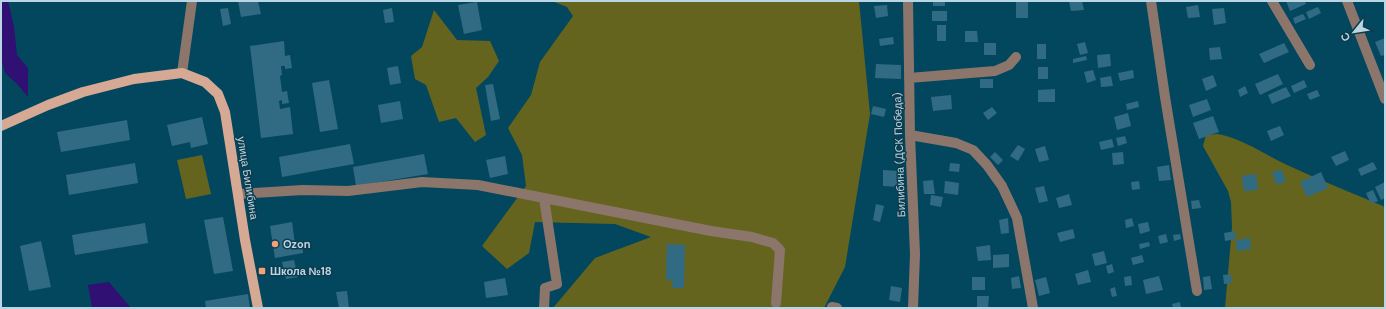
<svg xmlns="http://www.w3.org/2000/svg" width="1386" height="309" viewBox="0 0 1386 309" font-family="'DM Sans',sans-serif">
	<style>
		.green { fill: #65641f }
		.water { fill: #301072 }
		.building { fill: #316b83 }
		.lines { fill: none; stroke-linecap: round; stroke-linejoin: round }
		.minor { stroke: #8c766b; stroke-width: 10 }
		.major { stroke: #d5a993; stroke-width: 10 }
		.poi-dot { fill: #f0a279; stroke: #0d3c4d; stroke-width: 1.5 }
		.labels { text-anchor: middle; stroke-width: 3; stroke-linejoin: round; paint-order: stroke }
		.street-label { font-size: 11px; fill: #bad6e4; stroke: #0d3c4d }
		.poi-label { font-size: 11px; font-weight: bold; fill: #bad6e4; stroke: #0d3c4d; text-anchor: start }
	</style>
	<rect width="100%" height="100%" fill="#03475e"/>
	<path class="green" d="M552,1H859L870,114L845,267L824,308H553L595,258L651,237L615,224L535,222L529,253L507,269L482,246L526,186L522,155L508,128L531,95L540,62L573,16L567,7Z
		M434,10L457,40L490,41L499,61L488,77L476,88L486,135L475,142L456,118L439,122L426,85L415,79L411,56L422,47Z
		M1218,134C1243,139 1262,153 1285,164C1317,179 1350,192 1383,206L1385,209V308H1225L1232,227L1231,202L1228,191L1203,146L1206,135Z
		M202,155L211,194L186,199L177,160Z"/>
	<path class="water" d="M1,1H8L14,27L17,55L28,68V97L17,84L5,73L1,58Z
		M109,282L131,308H92L88,285Z"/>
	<path class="building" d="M238,1H258L261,14L241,17Z
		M933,1H945V6H933Z
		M1069,1H1082L1084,10L1071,11Z
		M1286,1H1305L1306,4L1290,11Z
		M477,2L482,30L464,34L458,5Z
		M1016,2H1028V18H1016Z
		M887,5L888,16L876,18L874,6Z
		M1198,5L1200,17L1188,18L1186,7Z
		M1318,7L1321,13L1309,19L1306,12Z
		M228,8L231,24L223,26L220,9Z
		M392,8L394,22L385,23L383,10Z
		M1224,8L1226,23L1214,25L1212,9Z
		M932,11H947V21H932Z
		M1303,14L1306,19L1295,24L1293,18Z
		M937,25H946V41H937Z
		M965,31H977L978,42H965Z
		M893,37L894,44L880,46L879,39Z
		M1385,38V55L1381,56L1375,42Z
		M284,41L285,56L290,55L292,68L285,69V66H281L282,75L280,76L282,92L287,91L289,103L282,104V100L279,101L280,109L290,107L293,134L261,138L250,46Z
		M1085,42L1088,53L1080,55L1077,44Z
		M984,43H996V55H984Z
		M1284,43L1289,52L1264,63L1259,54Z
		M1037,44H1046V59H1037Z
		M1220,47L1222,59L1210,60L1209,48Z
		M1110,54L1111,66L1098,68L1097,55Z
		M1086,56L1087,60L1073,63V59Z
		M876,64L901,65V79L875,78Z
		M398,66L401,83L390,85L387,68Z
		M1038,67H1048V79H1038Z
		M1093,70L1096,80L1087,83L1084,72Z
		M1133,70L1134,78L1120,81L1118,73Z
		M1278,74L1283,84L1260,95L1255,84Z
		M1213,75L1217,86L1206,91L1202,79Z
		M1111,76L1113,86L1101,87L1100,78Z
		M980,79H993V88H980Z
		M329,80L338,129L320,132L312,83Z
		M1304,80L1307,87L1294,93L1291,86Z
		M493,84L500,119L491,121L485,85Z
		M1245,86L1248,93L1240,97L1238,90Z
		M1286,87L1291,96L1272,104L1268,95Z
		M1055,89V102H1038V90Z
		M1317,90L1320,96L1310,100L1307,94Z
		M951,95L952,109L933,111L931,97Z
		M1207,99L1211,110L1193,117L1189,105Z
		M400,101L403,119L381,123L378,105Z
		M1138,101L1139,107L1127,110L1126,104Z
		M873,106L886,109L884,117L871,114Z
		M992,107L997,113L988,120L983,113Z
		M1128,113L1131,126L1117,130L1114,117Z
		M1213,116L1219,132L1199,139L1193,123Z
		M202,117L208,144L191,148L190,142L172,146L167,125Z
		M127,120L130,140L61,152L57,132Z
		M1280,126L1284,135L1271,141L1267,131Z
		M1125,136L1127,143L1118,146L1116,138Z
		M1112,139L1114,147L1101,150L1099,142Z
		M350,144L354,164L282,177L279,157Z
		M1018,145L1025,149L1018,161L1010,156Z
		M1045,146L1049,160L1039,162L1035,149Z
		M1345,151L1349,160L1336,166L1331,157Z
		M995,152L1003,160L998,165L990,157Z
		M1123,152L1124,164L1113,165L1112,153Z
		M424,154L428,174L356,186L353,167Z
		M505,156L508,174L490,178L486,160Z
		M1373,162L1377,169L1361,176L1358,169Z
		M135,163L138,183L69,195L66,175Z
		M950,163L960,164L959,172L949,171Z
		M1169,165L1171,180L1159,181L1157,167Z
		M1281,169L1286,181L1277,185L1272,173Z
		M883,170L899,171L900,187L883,186Z
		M1321,172L1328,188L1307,197L1300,182Z
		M1256,174L1258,190L1244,191L1242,176Z
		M933,180L935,194H924L923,181Z
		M945,181L959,183L958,195L944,193Z
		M1139,181L1140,189L1132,190L1131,182Z
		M1385,182V198L1381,200L1375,187Z
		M1044,186L1048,201L1039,203L1035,188Z
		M1373,190L1378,201L1371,204L1366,193Z
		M1069,194L1072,205L1059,208L1056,198Z
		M931,195L943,197L941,207L930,205Z
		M1199,200L1201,208L1192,209L1191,201Z
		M876,204L884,206L880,222L873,220Z
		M223,217L233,271L214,274L204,220Z
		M1008,218L1009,233L1001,234L999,220Z
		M1132,218L1134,226L1126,228L1125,220Z
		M292,222L295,244L302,243L303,253L275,258L270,226Z
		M1148,222L1150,231L1140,234L1138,224Z
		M145,223L148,243L75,255L72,235Z
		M1073,229L1075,238L1060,242L1057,233Z
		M1235,231L1236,239L1225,241L1224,233Z
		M1166,234L1168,242L1160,244L1158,236Z
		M1180,234L1181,239L1174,241L1173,235Z
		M1250,238L1251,249L1237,251L1236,240Z
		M41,241L51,287L29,291L20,246Z
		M1149,242L1150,246L1140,249L1139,244Z
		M667,244L685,245L684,288H672L673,280H666Z
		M990,245L991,260L978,261L976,247Z
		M1104,251L1107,263L1095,266L1092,254Z
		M1009,254V267L993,268V255Z
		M1142,255L1144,262L1133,265L1131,258Z
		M294,260L298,277L286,279L282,262Z
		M1112,264L1114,272L1108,274L1106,266Z
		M1088,270L1091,282L1078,285L1075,274Z
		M1231,274L1232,283L1224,284L1223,275Z
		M1019,276L1021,288L1012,289L1011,278Z
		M1131,276L1132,285L1125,286L1124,277Z
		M1159,276L1163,290L1146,294L1143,280Z
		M1210,276L1212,289L1204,290L1203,277Z
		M972,277H985V290H972Z
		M1046,277L1050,293L1039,296L1035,280Z
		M505,278L508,295L486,298L484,282Z
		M891,286L902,288L900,302L889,300Z
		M1115,287L1117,296L1112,297L1110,289Z
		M347,291L349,308H339L336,292Z
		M248,294L250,308H206L205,301Z
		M977,296H989L988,308H977Z
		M1180,302L1181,308H1173L1172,304Z"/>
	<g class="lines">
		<path class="minor" d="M908,1L910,135L915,254L913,308
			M1151,1L1165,97L1197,291
			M1272,1L1310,65
			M1347,1L1385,99
			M182,73L192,1
			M909,78L995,71L1009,65L1016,57
			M910,135L956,143L973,150L987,165L1002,186L1017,218L1033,308
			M239,194L303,190L348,191L422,182L478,185L711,231L752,237L773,243L780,250L776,303
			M544,198L557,284L545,288L544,308
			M832,307L837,308"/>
		<path class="major" d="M1,126L48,105L83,92L134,79L182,73L205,82L218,94L225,112L245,240L258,308"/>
	</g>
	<g class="poi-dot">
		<circle cx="275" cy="244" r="4"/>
		<rect x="258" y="267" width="8" height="8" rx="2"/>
	</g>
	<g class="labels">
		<g class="street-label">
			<text transform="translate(899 155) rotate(-92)" y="4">Билибина (ДСК Победа)</text>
			<text transform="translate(248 178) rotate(81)" y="4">улица Билибина</text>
		</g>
		<g class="poi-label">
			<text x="283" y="248">Ozon</text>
			<text x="270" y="275">Школа №18</text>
		</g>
	</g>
	<rect width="1386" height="309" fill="none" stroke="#bad6e4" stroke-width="4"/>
	<g transform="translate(1354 32) rotate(240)" stroke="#0d3c4d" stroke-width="3" paint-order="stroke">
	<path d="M0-3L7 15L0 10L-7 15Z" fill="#bad6e4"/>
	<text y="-6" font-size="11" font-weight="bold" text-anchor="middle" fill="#bad6e4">С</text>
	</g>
</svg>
